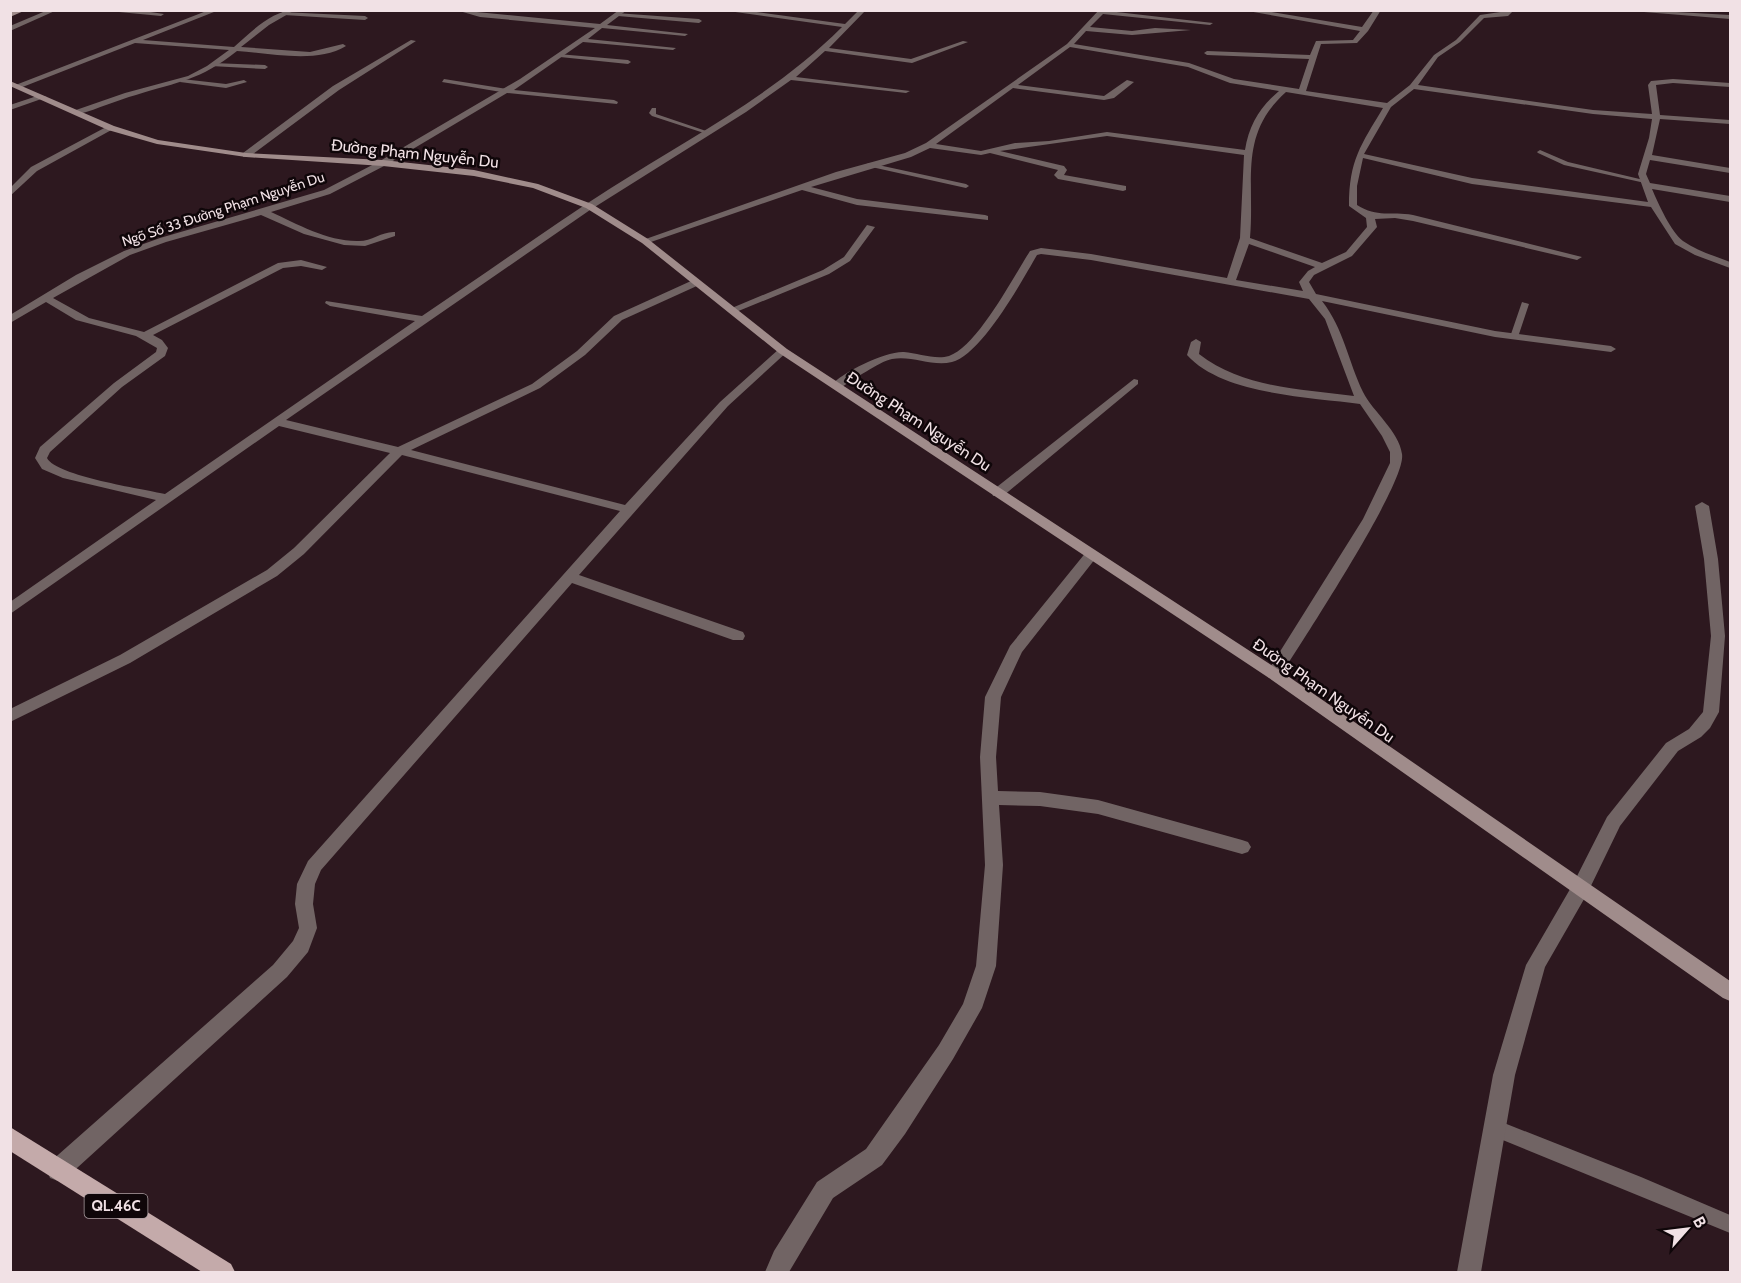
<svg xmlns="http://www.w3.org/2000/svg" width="1741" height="1283" viewBox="0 0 1741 1283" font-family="Cabin,sans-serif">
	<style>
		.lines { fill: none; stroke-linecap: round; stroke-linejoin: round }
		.lane { fill: #716464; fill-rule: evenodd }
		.street { fill: #716464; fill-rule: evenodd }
		.secondary { fill: #a08c8b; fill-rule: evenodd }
		.primary { fill: #c4aaaa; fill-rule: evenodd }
		.labels { text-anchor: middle; stroke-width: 5; stroke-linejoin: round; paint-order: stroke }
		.far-street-label { font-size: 14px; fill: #f1e1e5; stroke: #0f0609 }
		.shield { fill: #0f0609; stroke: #ad9fa3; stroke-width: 1.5 }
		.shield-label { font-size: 15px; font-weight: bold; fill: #f1e1e5 }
		.street-label { font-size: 16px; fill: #f1e1e5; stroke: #0f0609 }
	</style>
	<rect width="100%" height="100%" fill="#2d181f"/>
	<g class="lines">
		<path class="lane" d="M282,12L365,16L368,18L365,20L284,15Z
			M616,13L699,19L702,21L699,23L618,16Z
			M558,54L628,60L631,62L628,64L560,57Z
			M213,63L265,65L268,67L265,69L211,66Z
			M182,79L226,84L244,80L247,82L226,88L180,82Z
			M444,79L507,89L510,91L507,93L442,82Z
			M652,108H656V114L712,133L707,134L652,116L649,113Z
			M1540,150L1568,162L1648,181L1645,183L1564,165L1538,153L1537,152Z
			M869,163L966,184L969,186L966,188L867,166V164Z
			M1522,302L1529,304L1518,337L1511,339L1510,337Z
			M1494,1119L1641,1177L1730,1215V1233L1488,1134L1485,1128L1488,1122Z"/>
		<path class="street" d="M48,10H57L10,31V26Z
			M98,10H137L164,14L161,16Z
			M209,10H219L143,40L234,47C250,33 272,10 295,10L269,25L241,47L310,52L343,44L346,46C316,64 271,53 237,51C199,81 180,81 136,95C117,100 98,109 79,114L75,112L76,110L125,93L188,76L207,66L229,50L135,43L20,88L13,86Z
			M456,10L600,24L619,10H627L607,25L688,34L685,36L602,28L588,39L676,48L673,50L583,42L514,90L614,100L618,102L617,104L507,93L386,165L330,194L271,212C297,224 329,242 359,241C372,241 383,231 395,232V236L365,246L344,245L304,234L261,215L166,242L130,255L53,298L89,318L144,332L278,263L301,260L327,267L322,270L301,266L283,268L153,335L162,340L168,348L165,356L122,387L50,452L47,458C56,476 143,489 165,494L415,321L330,306L325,303L326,301L422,316C485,274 547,229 611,188C691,137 774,95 842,27L721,10H742L845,24L859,10H866L829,48L911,59L963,41L968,42L912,63L825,51L796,77L910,91L906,93L791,80L746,112L590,210L286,420L398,447L532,384L577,351L614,316L691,281H699V285L622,320L585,355L540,388L411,450L625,505L720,402L779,349L783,348L788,351L728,406L579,575L743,632L745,636L743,640H733L572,583L321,870L315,884L313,904L317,928L308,952L287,977L66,1178L58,1181L50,1178L47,1170L50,1162L273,965L293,941L299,928L295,904L297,884L308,861L620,511L402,455L304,554L277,576L130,663L10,722V709L120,655L267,570L294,548L390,453L279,426L10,614V602L156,500L63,478L42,469L35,458L40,447L114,383L156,352L157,348L136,336L76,320L46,302L10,323V315L76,275L124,251L160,238L324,190L380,161L520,79L595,28L480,17Z
			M1099,10L1213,23L1210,25L1103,14L1090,27L1132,31L1155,28L1191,30L1132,35L1086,31L1074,44L1189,63L1234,79L1299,89L1309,59L1207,55L1204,53L1207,51L1310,55L1316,41L1353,40L1360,31L1242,10H1259L1362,27L1374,10H1381L1368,31L1357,43L1321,44L1306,91L1387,103L1410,85L1434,55L1456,40L1480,15L1514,10L1508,16L1484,18L1460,42L1438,57L1418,85L1593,110L1652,114L1648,85L1651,81L1673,79L1730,83V87L1673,83L1656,85L1660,115L1730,120V124L1660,119L1652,155L1730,168V173L1650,160L1646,174L1650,183L1730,196V202L1652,189C1658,203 1671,232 1683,241C1697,251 1715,256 1730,262V268L1695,255L1675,244L1651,207L1472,184L1363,158L1357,186V205C1378,218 1390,211 1413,215L1582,257L1577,260L1413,221L1395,218L1375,219L1377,227L1352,256L1314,275L1309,282L1316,294L1495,331L1611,346L1616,349L1611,352L1495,337L1322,301C1344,329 1348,361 1363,392C1373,412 1399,431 1402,454C1407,483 1300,644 1279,678H1269L1266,674L1363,519L1390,463V452L1382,436L1360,404C1310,397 1223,395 1187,355L1191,342L1196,339L1201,342L1199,354C1243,388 1301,389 1354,396L1325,319L1309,299L1091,260L1041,254L1037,255C1022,281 981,355 952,362C932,367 912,355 892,359C878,362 854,380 840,388L836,389L830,386C843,372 885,351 904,352C918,353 935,360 949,356C977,347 1014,276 1030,251L1041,248L1091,254L1227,278L1240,238L1244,155L1107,136L1000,151L1064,166L1067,170L1064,175L1126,186V190L1123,191L1058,179L1054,175L1058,170L990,153L981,155L930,148L911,157L811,187L857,199L985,215L988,216V220L857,205L802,190L648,243L640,241L836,172L905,153L926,143L1067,44ZM1070,47L1188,67L1230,83L1279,91C1260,107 1249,125 1245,150L1107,132L1049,141L1015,143L981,151L936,144L1013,88L1104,100L1114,98L1134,82L1127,80L1104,96L1018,85ZM1414,89L1593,114L1652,119L1649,138L1638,174L1648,202L1472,178L1364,154L1391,107ZM1286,92L1383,108C1361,145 1349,160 1349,206L1366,218L1367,227L1346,252L1322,263L1250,238C1255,180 1238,135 1286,92ZM1249,244L1315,267L1308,271L1299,282L1303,291L1236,280Z
			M1641,10L1730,15V19L1644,12Z
			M411,40L416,41L339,90L249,157H243V153L333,86Z
			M40,95L47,97L10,110V105Z
			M108,126L115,128L37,171L10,196V188L31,167Z
			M867,225L875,227L850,261L829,274L736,312L727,310L823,270L844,257Z
			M1134,379L1138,380V384L1003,496H993L992,493L993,490Z
			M1702,502L1709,506L1718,559L1725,636L1719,712L1710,728L1701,737L1678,751L1620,826L1587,894L1545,967L1515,1075L1481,1272H1457L1493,1075L1526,965L1573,884L1607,817L1666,743L1689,729L1703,712L1711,636L1704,559L1695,506Z
			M1092,550L1099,554L1022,652L1001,697L996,757L998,791L1040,792L1098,800L1242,840L1248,842L1251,847L1248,852L1242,854L1098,814L1040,806L999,805L1003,865L996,966L982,1008L953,1059L905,1134L882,1165L833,1198L789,1272H765L774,1251L817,1182L866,1149L939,1045L963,1004L976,966L985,865L980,757L985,697L1010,646L1087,551Z"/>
		<path class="secondary" d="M16,10H26L10,17V13Z
			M10,81L114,126L158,140L246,153L383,160L474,170L538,184L592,204L648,239L787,349L1279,670L1730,981V1001L1723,998L1269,678L779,353L642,243L586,208L533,188L474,176L383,166L246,157L157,144L108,130L10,86Z"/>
		<path class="primary" d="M10,1127L231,1264L235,1272H202L10,1151Z"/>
	</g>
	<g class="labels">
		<g class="far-street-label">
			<text transform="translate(223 209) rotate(-18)" y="5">Ngõ Số 33 Đường Phạm Nguyễn Du</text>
		</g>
		<rect class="shield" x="84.5" y="1194" width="63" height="24" rx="4.5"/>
		<g class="shield-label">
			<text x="116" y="1211">QL.46C</text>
		</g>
		<g class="street-label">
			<text transform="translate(415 153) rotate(6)" y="6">Đường Phạm Nguyễn Du</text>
			<text transform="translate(919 421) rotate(33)" y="6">Đường Phạm Nguyễn Du</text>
			<text transform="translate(1324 690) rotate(35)" y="6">Đường Phạm Nguyễn Du</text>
		</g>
	</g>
	<rect width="1741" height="1283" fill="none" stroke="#f1e1e5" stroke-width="24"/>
	<g transform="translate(1687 1229) rotate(62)" stroke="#0f0609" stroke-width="4.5" paint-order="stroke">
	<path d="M0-4.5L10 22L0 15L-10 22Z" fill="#f1e1e5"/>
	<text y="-9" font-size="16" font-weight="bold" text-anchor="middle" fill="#f1e1e5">B</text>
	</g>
</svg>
